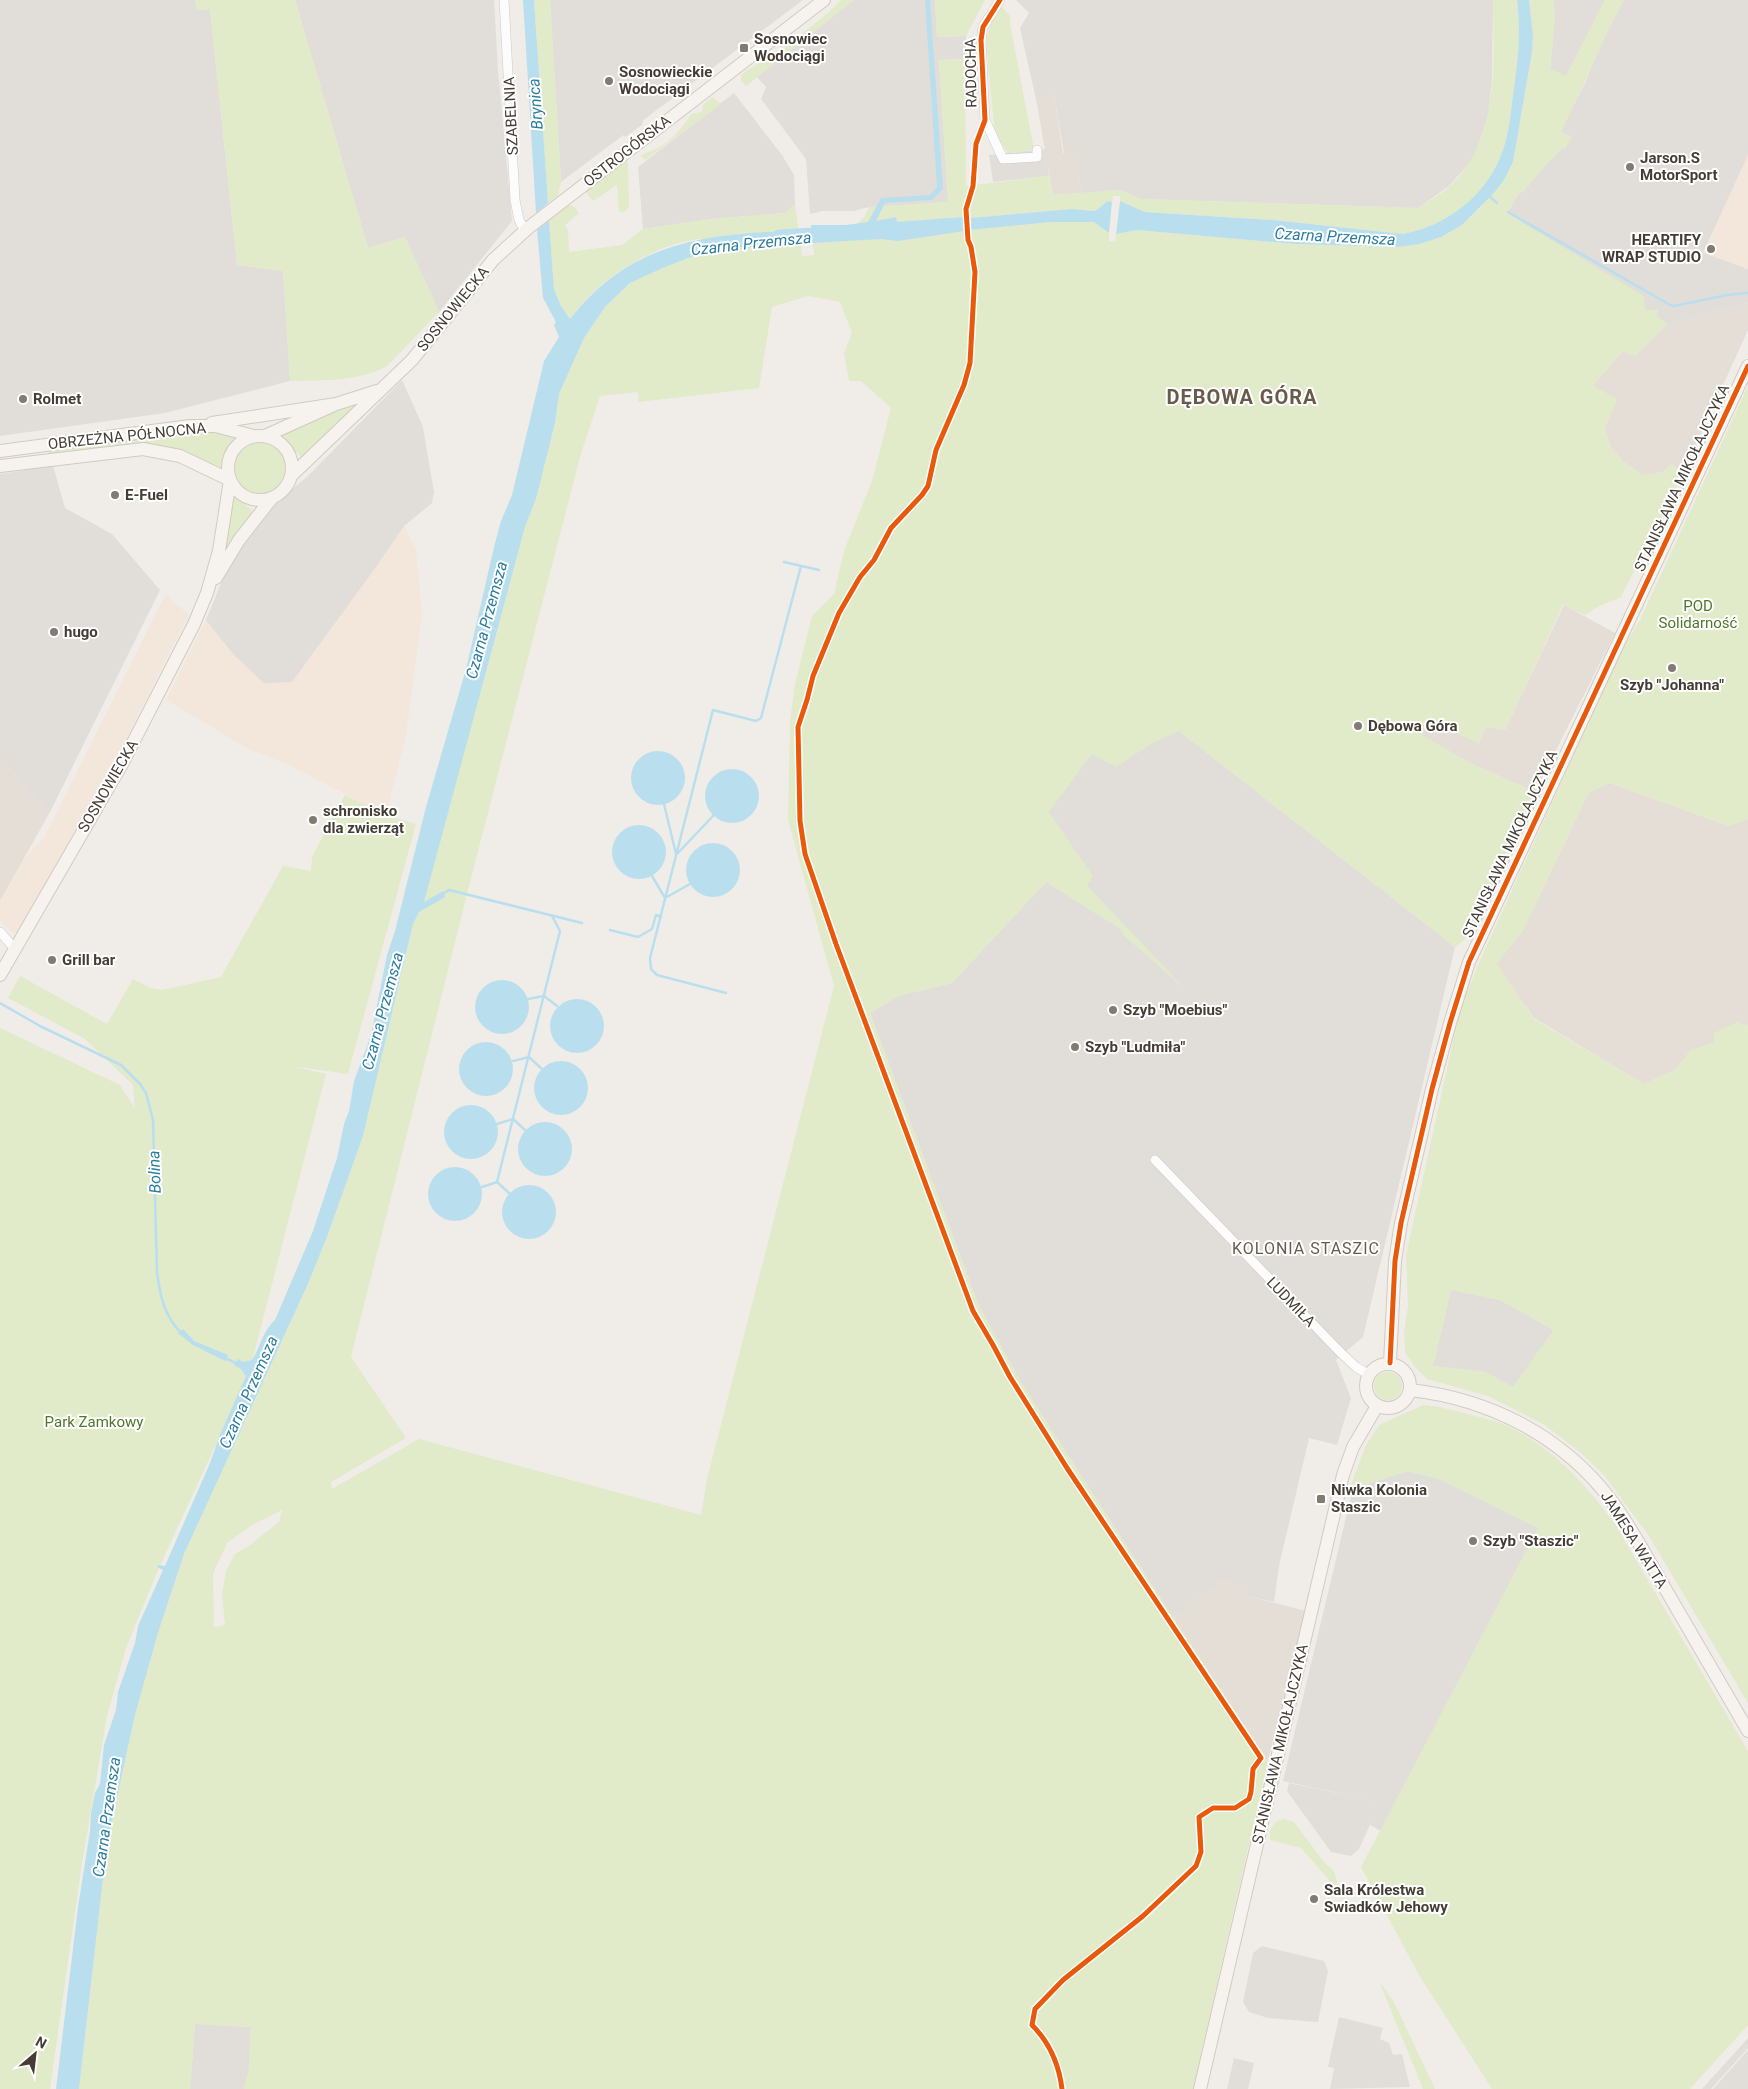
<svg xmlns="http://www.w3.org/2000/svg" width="1748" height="2089" viewBox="0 0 1748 2089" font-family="Roboto,sans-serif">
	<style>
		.residential { fill: #e4ded6 }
		.commercial { fill: #f3e6db }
		.industrial { fill: #e1ddd8 }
		.green { fill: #e1eac9; fill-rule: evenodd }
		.parking { fill: #e1deda }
		.water { fill: #b9dfee }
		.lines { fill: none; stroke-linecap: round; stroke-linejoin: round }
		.stream { stroke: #b9dfee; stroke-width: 2.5 }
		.river { stroke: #b9dfee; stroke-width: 15 }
		.street-casing { stroke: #cecac6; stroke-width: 10 }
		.secondary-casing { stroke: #d1cac1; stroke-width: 14 }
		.street { stroke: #fdfcfc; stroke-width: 9 }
		.secondary { stroke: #f6f3ee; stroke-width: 12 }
		.cycleway-casing { stroke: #fff; stroke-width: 8 }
		.cycleway { stroke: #e8590c; stroke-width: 5 }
		.poi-dot { fill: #817b74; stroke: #fff; stroke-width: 2 }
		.labels { text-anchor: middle; stroke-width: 4; stroke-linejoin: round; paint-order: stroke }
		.poi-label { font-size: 15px; font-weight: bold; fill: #453d35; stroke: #fff; text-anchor: start }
		.street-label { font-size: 15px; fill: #453d35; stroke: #fff }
		.park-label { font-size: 15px; fill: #4f7729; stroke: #fff }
		.water-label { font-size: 16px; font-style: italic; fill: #2c7da0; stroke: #fff }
		.neighbourhood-label { font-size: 16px; letter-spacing: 1px; fill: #685a4c; stroke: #fff }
		.district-label { font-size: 20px; font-weight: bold; letter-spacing: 1px; fill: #685a4c; stroke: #fff }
	</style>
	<rect width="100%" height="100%" fill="#f0ede9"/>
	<path class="residential" d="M1054,95L1063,153L1077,154L1081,193L1053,195L1036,99Z
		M1748,303V330L1683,473L1671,464L1663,472L1643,476L1624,462L1611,448L1592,386L1623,351L1635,356L1667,324Z
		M1564,605L1615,633L1535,792L1470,763L1421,735L1427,720L1479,743L1486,727L1505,730Z
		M0,759L50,812L0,901Z
		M1610,783L1729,826L1748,819V1024L1714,1043L1691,1050L1675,1070L1644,1084L1534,1018L1496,964L1523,930L1589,792Z
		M1225,1578L1248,1596L1306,1611L1268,1761L1174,1619Z"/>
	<path class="commercial" d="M1748,155V269L1703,254Z
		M404,526L416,549L422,615L406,735L386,815L285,763L249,749L166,700L206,620L233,654L292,682L376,567Z
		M166,593L175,604L189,614L119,753L17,934L8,930L0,921V901L25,858L44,838Z"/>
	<path class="industrial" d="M0,0H195L197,10L210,9L237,265L283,271L290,381L165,413L0,436Z
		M295,0H494L498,70L512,221L439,312L405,237L368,248Z
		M550,0H803L561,182Z
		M854,0H935L937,37L966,36L965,59L939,60L948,202L869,207L853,211H823L810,214L806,159L761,99L766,87L757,77Z
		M1016,0H1493L1492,80L1488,117L1475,154L1465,168L1449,186L1418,208L1141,199L1119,190L1081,193L1077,154L1064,153L1054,95L1036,99L1020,28L1029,13Z
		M1553,0H1605L1566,76L1550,70L1555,17Z
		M1624,0H1748V155L1703,253L1748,269V303L1667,324L1507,213L1519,193L1524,191L1541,170L1572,137L1560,132L1585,83L1605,35Z
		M734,93L782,155L794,175L795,204L785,213L712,219L643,229L638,167Z
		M402,380L423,427L434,492L432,503L404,526L376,567L292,682L264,683L233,654L206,620L229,564L281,498L307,477Z
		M53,466L65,508L112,534L160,590L50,812L0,759V474Z
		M1081,662L1179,731L1455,947L1363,1337L1336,1360L1351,1398L1337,1445L1309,1438L1279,1566L1274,1602L1248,1596L1225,1578L1174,1619L1020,1381L979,1306L870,1013L898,996L952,983L1046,882L1121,929L1124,935L1180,984L1087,886L989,826Z
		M1451,1290L1500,1300L1554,1330L1513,1387L1486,1372L1433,1366Z
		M1408,1471L1439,1479L1538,1528L1381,1831L1370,1825L1374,1801L1283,1781L1353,1488Z
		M195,2024L251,2027L249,2069L244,2089H190Z
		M1748,2050V2089H1713Z"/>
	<path class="green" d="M195,0H295L368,248L405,237L439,312L387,366C359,382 322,380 290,381L283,271L237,265L210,9L197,10Z
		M534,0H550L561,182L558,196L548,203Z
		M841,0H854L746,86L741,80V75L746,71L784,47L786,48L790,45L789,44L828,13Z
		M935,0H985L966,36L937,37Z
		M1493,0H1517C1521,35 1518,60 1513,95C1511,109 1510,125 1506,140C1493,191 1453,224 1403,234L1273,220L1145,212L1120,201V196H1113L1112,202L1108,201L1095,211L1071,209L970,218L969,209H963V217L947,218L944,232L964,231L965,240H970V230L1051,222H1094L1109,233V241L1115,242L1116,234L1137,230L1295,244L1398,247L1441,237L1462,225L1480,208L1504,180L1513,162L1532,52L1533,35L1529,0H1553L1555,17L1550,69L1566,76L1605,0H1624C1601,43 1583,88 1561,132L1572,137L1565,149L1561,148L1524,191L1519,193L1507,213L1644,296L1645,310H1658L1657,316L1667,324L1635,356L1623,351L1593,386L1618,399L1605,428L1611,448L1624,462L1643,475L1663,472L1671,463L1683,473L1621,597L1599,606L1585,615L1563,605L1505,730L1486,727L1479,743L1427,720L1422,735L1470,763L1535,792L1472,933L1455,947L1179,731L1151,744L1116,767L1092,754L1049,812L1093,876L1087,886L1186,990L1123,935L1121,929L1046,882L952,983L898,996L870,1013L979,1306L1020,1381L1174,1619L1268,1761L1193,2089H244L249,2069L251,2027L195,2024L190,2089H79L103,1879L111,1825L135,1715L158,1633L184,1554L307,1286L327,1237L363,1136L413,924L423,903L525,527L536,499L555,423L559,394L584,338L605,307L630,283L665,267L703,238C652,245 600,277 570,319L561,306L554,289L549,220L566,205L573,206L579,213L565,225L568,230L569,252L622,245L643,229L712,219L785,213L795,204L802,256L814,255L811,225L852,229L865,216L869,207L948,202L939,60L965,59L966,186L1049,176L1054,195L1119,190L1141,199L1418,208C1429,201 1441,194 1450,186C1500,138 1494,63 1493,0ZM808,296L840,302L852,333L844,353L849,381H861L891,408L872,481L844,551L834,594L812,616L795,684L790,721L788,820L834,986L707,1479L701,1515L419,1439L332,1489L331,1482L406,1438L351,1357L468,890L580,457L600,396L638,392V402L759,388L772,307ZM282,1510L279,1522L250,1545L235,1554L226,1571L222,1594L225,1625L214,1627L213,1574L227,1543L252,1525Z
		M1002,7L1010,16V24L1034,150L1008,153L995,134L986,42L992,18Z
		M713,97L721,104L645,160L641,156C647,152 650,151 656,149C670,142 684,127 691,114L702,112L703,105Z
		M625,160L628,163L629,207L626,211L619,212L617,185L593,201L584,190Z
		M1748,386V819L1729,826L1610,783L1589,792L1523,930L1497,964L1534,1019L1644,1084L1675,1070L1691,1050L1714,1043V1033L1739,1021L1745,1027L1748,1024V1703L1649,1536L1604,1475L1580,1452L1545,1425L1488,1396L1427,1379L1414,1366L1405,1352L1404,1332L1408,1306L1406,1255L1460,1010L1477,967L1623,647L1640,620ZM1451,1290L1500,1300L1554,1330L1513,1387L1486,1372L1433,1366Z
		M362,399L304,460L276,433Z
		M199,430L220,432L239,437L227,450L222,468L179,450L49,455L46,449Z
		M235 468a25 25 0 1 1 50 0a25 25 0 1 1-50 0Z
		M231,493L253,511L226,550L225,548Z
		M345,795L386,815L416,824L348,1074L291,1066L326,1074L252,1362L246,1379L158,1570L126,1648L107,1716L82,1863L50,2089H0V1028L120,1085L135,1109L133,1085L85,1039L8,998L20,976L107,1024L133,979L150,988L162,990L221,977L283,866L311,871L312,857Z
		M1374 1386a14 14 0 1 1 28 0a14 14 0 1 1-28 0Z
		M1423,1405C1439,1406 1453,1410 1468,1414C1478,1417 1488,1419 1498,1422C1547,1441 1585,1483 1615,1524L1748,1751V2025L1690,2089H1492L1419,1975L1361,1867L1538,1528L1439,1479L1408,1471L1353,1488L1350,1487L1366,1445L1379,1425Z
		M1283,1819L1294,1822L1324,1862L1334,1871L1340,1892L1301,1848L1270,1840C1269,1829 1272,1822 1283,1819Z
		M1379,1981L1394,2002L1435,2089H1423Z"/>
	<path class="parking" d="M556,42L570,43L569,74L574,79L592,81L589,100L559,95Z
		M618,84L645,88L644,91L674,97L662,106L656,105L648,107L645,112L642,125L625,137L619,130L622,108L614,107Z
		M1046,149L1049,176L993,182L989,155Z
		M1428,974L1444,980L1429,1025L1411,1019Z
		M1289,1783L1375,1801L1370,1825L1359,1849L1351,1856L1331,1852L1287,1791Z
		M1262,1946L1324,1961L1328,1971L1318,2022L1268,2018L1249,2012L1243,2002L1253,1953Z
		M1339,2017L1383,2028L1380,2039L1389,2043L1393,2055L1402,2054L1410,2087L1330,2089L1334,2068L1328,2067Z
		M1748,2038V2048L1711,2089H1702Z
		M1234,2058L1254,2063L1248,2089H1227Z"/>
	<path class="water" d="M523,0H534L548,203L536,213Z
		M925,0H930L943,189L932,200L885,203L876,221L896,217L897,222L963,217L964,231L898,241L881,239L813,243L811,225H846L868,222L881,198L930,195L937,187Z
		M1517,0H1529L1533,35L1532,52L1513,162L1504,180L1493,194L1462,225L1441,237L1419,244L1398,247L1295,244L1137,230L1116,234L1120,201L1145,212L1273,220L1403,234C1453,224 1493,190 1506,140C1510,125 1511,109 1513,95C1518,59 1521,36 1517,0Z
		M1108,201L1112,202L1109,233L1094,222H1051L970,230V218L1071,209L1095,211Z
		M549,220L554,289L561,306L570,319C631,241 707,233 799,231L801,246L723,248L688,258L665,267L630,283L605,307L584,338L559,394L555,423L536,499L525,527L424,902L443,891L445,897L419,912L413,924L363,1136L327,1237L307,1286L184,1554L158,1633L135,1715L111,1825L103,1879L79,2089H56L78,1907L90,1831L91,1813L95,1793L100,1784L104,1745L116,1710L118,1692L135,1643L138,1626L163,1570L157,1567L158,1565L165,1566L210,1463L219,1437L246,1376L241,1369L234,1365L238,1359L243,1362L252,1360C260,1348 263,1330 275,1320L313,1231L337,1158L344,1124L349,1111L354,1081L371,1035L387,955L395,931L426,807L466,669L494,547L501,521L512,495L544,361L559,337L554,325L556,322L543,298L537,230Z
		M631 778a27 27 0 1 1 54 0a27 27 0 1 1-54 0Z
		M705 796a27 27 0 1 1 54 0a27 27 0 1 1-54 0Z
		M612 852a27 27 0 1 1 54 0a27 27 0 1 1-54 0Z
		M686 870a27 27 0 1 1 54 0a27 27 0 1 1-54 0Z
		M475 1007a27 27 0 1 1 54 0a27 27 0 1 1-54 0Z
		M550 1026a27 27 0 1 1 54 0a27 27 0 1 1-54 0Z
		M459 1069a27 27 0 1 1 54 0a27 27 0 1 1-54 0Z
		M534 1088a27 27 0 1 1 54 0a27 27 0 1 1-54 0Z
		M444 1132a27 27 0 1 1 54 0a27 27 0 1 1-54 0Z
		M518 1149a27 27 0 1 1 54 0a27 27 0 1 1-54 0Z
		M428 1194a27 27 0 1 1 54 0a27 27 0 1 1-54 0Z
		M502 1212a27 27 0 1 1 54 0a27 27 0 1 1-54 0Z
		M183,1329L194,1341L228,1355L225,1361L193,1345L178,1333Z"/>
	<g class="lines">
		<path class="stream" d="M1489,196L1497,203
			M1508,212L1670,305L1674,306L1727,295L1748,293
			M784,562L819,570
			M664,804L676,854
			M677,854L713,816
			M652,876L665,898L690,884
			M441,895L449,890L582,923
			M610,930L638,937L652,929L656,915L661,917
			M726,993L657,975L651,969L650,958L713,710L756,721L761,718L801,566
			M528,999L544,996L557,1006
			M0,1003L40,1026L121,1065L140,1084L146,1093L153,1120L157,1272C160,1296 164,1315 181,1333
			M513,1061L529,1057L542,1069
			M497,1124L513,1119L525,1130
			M497,1182L560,931L552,916
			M497,1182L509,1193
			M482,1187L497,1182
			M225,1358L238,1364"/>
		<path class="river" d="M779,237L831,234"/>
		<g class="street-casing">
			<path id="street" d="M504,0L515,200L519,220L525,231
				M1000,0L983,27L981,40L985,120L1003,159L1037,157V150
				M0,932L15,949
				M1155,1160L1339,1351L1356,1367L1368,1374"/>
		</g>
		<g class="secondary-casing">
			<path id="secondary" d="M212,423L336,404
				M228 468a32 32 0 1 1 64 0a32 32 0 1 1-64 0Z
				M265,436L336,404L377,391
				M0,451L190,426H215L254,436
				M0,466L143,449L180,456L230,480
				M291,476L412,360L493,260L528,228L824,0
				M216,578L239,540L272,498
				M0,975L122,764L194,624L207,593L219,551L230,480
				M1390,1363L1395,1261L1401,1223L1432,1089L1450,1023L1469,962L1748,366
				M1366 1386a22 22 0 1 1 44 0a22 22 0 1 1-44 0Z
				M1410,1390C1490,1399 1562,1436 1611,1500C1632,1528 1648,1560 1666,1590C1693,1637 1721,1684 1748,1731
				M1200,2089L1343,1475L1353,1447L1377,1406"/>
		</g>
		<use href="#street" class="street"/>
		<use href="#secondary" class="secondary"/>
		<g class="cycleway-casing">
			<path id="cycleway" d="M1000,0L983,27L981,40L985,120L976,144L973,186L966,209L968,240L971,247L975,272L970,363L964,385L936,450L928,486L922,495L891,528L874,560L860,577L839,613L813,676L807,700L798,727L800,821L805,854L836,944L973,1311L993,1345L1010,1377L1067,1468L1261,1758L1253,1769L1251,1792L1249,1799L1235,1808H1213L1199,1817L1201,1852L1196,1866L1143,1916L1063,1980L1035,2009L1032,2025C1049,2042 1059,2065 1062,2089
				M1390,1363L1395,1261L1401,1223L1432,1089L1450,1023L1469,962L1748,366"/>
		</g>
		<use href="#cycleway" class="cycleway"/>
	</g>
	<g class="poi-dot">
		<rect x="739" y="43" width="10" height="10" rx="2.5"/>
		<circle cx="609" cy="81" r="5"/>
		<circle cx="1630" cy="167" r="5"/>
		<circle cx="1711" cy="249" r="5"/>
		<circle cx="23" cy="399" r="5"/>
		<circle cx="115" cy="495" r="5"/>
		<circle cx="54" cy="632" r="5"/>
		<circle cx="1672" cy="668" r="5"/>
		<circle cx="1358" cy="726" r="5"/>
		<circle cx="313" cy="820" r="5"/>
		<circle cx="52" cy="960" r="5"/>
		<circle cx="1113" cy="1010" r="5"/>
		<circle cx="1075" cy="1047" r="5"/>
		<rect x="1316" y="1494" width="10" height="10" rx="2.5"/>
		<circle cx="1473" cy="1541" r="5"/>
		<circle cx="1314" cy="1899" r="5"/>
	</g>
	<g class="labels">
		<g class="poi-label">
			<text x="754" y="44">Sosnowiec<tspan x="754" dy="17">Wodociągi</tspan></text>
			<text x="619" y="77">Sosnowieckie<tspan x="619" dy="17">Wodociągi</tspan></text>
			<text x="1640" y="163">Jarson.S<tspan x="1640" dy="17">MotorSport</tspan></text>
			<text x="1701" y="245" text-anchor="end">HEARTIFY<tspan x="1701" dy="17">WRAP STUDIO</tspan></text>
			<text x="33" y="404">Rolmet</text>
			<text x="125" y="500">E-Fuel</text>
			<text x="64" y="637">hugo</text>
			<text x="1672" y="690" text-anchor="middle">Szyb "Johanna"</text>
			<text x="1368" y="731">Dębowa Góra</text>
			<text x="323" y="816">schronisko<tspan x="323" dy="17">dla zwierząt</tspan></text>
			<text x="62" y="965">Grill bar</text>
			<text x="1123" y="1015">Szyb "Moebius"</text>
			<text x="1085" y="1052">Szyb "Ludmiła"</text>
			<text x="1331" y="1495">Niwka Kolonia<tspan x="1331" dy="17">Staszic</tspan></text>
			<text x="1483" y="1546">Szyb "Staszic"</text>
			<text x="1324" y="1895">Sala Królestwa<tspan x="1324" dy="17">Swiadków Jehowy</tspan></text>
		</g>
		<g class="street-label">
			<text transform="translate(971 73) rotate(-91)" y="5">RADOCHA</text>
			<text transform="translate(511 116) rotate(-93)" y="5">SZABELNIA</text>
			<text transform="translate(627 151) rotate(-38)" y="5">OSTROGÓRSKA</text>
			<text transform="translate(453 309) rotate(-51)" y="5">SOSNOWIECKA</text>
			<text transform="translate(127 436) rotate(-6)" y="5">OBRZEŻNA PÓŁNOCNA</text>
			<text transform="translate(1682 478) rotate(-65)" y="5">STANISŁAWA MIKOŁAJCZYKA</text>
			<text transform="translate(108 786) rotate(-60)" y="5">SOSNOWIECKA</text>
			<text transform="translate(1510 844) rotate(-65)" y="5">STANISŁAWA MIKOŁAJCZYKA</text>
			<text transform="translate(1291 1302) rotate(46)" y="5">LUDMIŁA</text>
			<text transform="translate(1634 1540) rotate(58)" y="5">JAMESA WATTA</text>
			<text transform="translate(1280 1744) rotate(-77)" y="5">STANISŁAWA MIKOŁAJCZYKA</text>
		</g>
		<g class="park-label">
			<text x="1698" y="611">POD<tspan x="1698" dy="17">Solidarność</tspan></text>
			<text x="94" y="1427">Park Zamkowy</text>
		</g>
		<g class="water-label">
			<text transform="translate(535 104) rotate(-94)" y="6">Brynica</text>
			<text transform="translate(1335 236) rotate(3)" y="6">Czarna Przemsza</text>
			<text transform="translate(751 243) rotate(-6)" y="6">Czarna Przemsza</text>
			<text transform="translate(486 620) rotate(-75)" y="6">Czarna Przemsza</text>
			<text transform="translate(382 1011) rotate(-75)" y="6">Czarna Przemsza</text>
			<text transform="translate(154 1172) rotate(-92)" y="6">Bolina</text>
			<text transform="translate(248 1392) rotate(-66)" y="6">Czarna Przemsza</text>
			<text transform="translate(106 1817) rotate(-82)" y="6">Czarna Przemsza</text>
		</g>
		<g class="neighbourhood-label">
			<text x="1306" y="1254">KOLONIA STASZIC</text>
		</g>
		<g class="district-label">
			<text x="1242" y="404">DĘBOWA GÓRA</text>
		</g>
	</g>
	<g transform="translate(35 2054) rotate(28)" stroke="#ffffff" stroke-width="4" paint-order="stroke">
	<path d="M0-4L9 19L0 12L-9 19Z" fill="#453d35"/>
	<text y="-8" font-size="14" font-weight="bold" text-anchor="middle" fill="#453d35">N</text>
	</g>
</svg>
